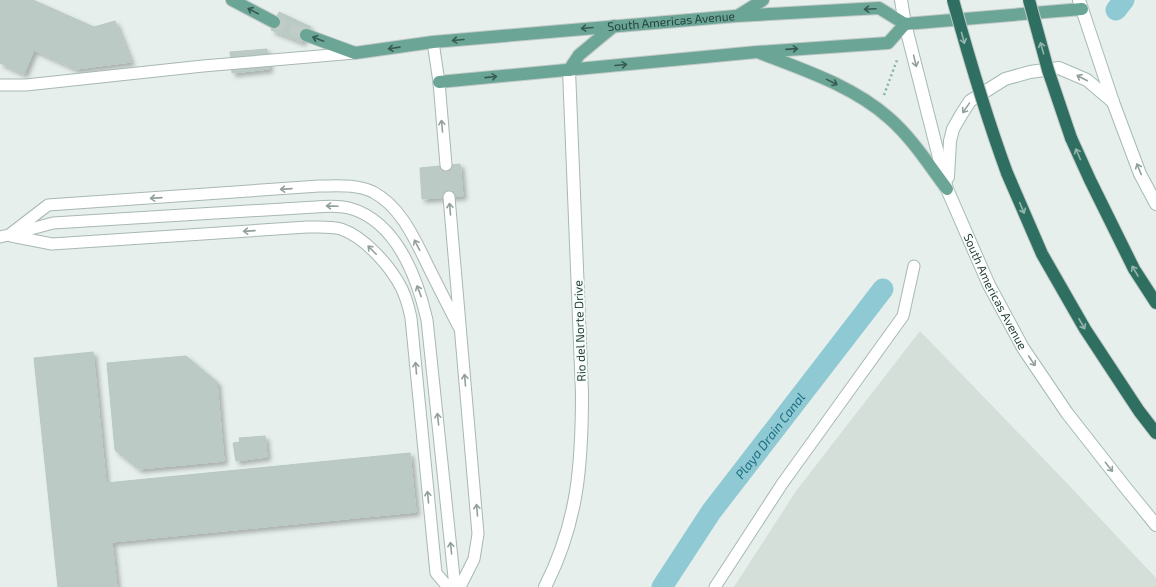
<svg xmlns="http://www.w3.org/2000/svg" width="1156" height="587" viewBox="0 0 1156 587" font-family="'Exo 2',sans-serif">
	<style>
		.built { fill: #d4dfda }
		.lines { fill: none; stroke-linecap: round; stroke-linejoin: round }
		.canal { stroke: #8ec9d4; stroke-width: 21 }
		.building { fill: #bbcac4; stroke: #b8c9c2; filter: url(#shadow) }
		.primary-tunnel { stroke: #bfccc8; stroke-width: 12; stroke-dasharray: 12 6; stroke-linecap: butt }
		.service-casing { stroke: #a8b8b2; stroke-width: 13 }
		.minor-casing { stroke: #a8b8b2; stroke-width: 14 }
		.secondary-casing { stroke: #a4bbb3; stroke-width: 14 }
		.primary-casing { stroke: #c2cac8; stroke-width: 14 }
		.motorway-casing { stroke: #c2cac8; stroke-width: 14 }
		.path { stroke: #86b3a5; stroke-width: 2.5; stroke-dasharray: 2 3; stroke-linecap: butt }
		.service { stroke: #fff; stroke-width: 11 }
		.minor { stroke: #fff; stroke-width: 12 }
		.secondary { stroke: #fff; stroke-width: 12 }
		.primary { stroke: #6aa596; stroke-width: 12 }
		.motorway { stroke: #2f6f62; stroke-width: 12 }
		.motorway-bridge-casing { stroke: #c2cac8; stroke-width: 14; stroke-linecap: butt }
		.motorway-bridge { stroke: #2f6f62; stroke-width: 12 }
		.oneway { stroke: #365b51 }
		.oneway2 { stroke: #93b5ae }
		.oneway3 { stroke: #92a09c }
		.labels { text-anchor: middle; stroke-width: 4; stroke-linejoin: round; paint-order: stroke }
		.street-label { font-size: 12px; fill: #24423a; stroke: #f7fbf9 }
		.water-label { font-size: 13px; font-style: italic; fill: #1c6f80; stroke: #f7fbf9 }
	</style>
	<defs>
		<filter id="shadow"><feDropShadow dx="3.5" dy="3.5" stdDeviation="2" flood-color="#0004"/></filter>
	</defs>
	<rect width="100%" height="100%" fill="#e6efeb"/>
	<path class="built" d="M920,331L1064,480L1156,578V587H734L796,491Z"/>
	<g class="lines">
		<g class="canal">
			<path d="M1116,10L1124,0"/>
			<path id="s1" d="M662,587L711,512L883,289"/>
		</g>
	</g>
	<path class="building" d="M0,0H33L94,27L115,21L131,62L76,69L34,50L24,74L0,63Z
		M279,12L311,27L302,42L271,30Z
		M267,49L269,69L232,73L230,52Z
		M460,164L463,196L422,199L420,168Z
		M93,352L106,483L410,453L416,512L112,542L117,587H58L34,358Z
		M186,356L217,382L224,461L139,469L115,450L107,363Z
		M265,436L267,457L236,461L233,443L240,442L239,438Z"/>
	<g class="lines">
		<path class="primary-tunnel" d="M274,22L306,35"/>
		<g class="service-casing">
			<path id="service" d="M433,42L439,82L446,165
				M0,85H26L203,66L355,53
				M449,197L478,534L474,559L460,587
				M9,235L53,223L315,207C326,206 338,205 349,208C397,221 417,277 427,320L455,587
				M11,236L52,244L307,227C319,227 330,226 341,229C365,237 391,267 402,289C406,298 409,308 411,318L436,573L448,587
				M0,237L9,235L48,205L319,186C337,186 356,184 373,192C402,207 416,242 430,270C440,290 450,310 460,329
				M715,587L782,484L903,316L914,266"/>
		</g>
		<g class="minor-casing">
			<path id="minor" d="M545,587C578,522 582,465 582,393L569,70"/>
		</g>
		<g class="secondary-casing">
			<g id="secondary">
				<path id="s2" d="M901,0L905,24L947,189L989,285L1023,348L1067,413L1125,487L1156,525"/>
				<path d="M1079,0L1113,102L1140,174L1156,204"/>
				<path d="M948,177L950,141L953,129L961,115L970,101L1005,79L1030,72L1059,68L1087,80L1113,102"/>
			</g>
		</g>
		<g class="primary-casing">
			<g id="primary">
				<path d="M232,0L274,22"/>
				<path d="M739,15L763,0"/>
				<path id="s3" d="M306,35L355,53L433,42L736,16L879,8L905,24L1082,9"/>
				<path d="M760,53C804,70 853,86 889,118C912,138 929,165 947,189"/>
				<path d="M569,70L579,55L614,26"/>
				<path d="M439,82L757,52L888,43L905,24"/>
			</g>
		</g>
		<g class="motorway-casing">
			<path id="motorway" d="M1071,138L1090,180L1134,269L1156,303
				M1007,173L1042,254L1085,329L1139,411L1156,433"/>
		</g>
		<path class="path" d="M884,95L897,60"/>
		<use href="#service" class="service"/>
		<use href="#minor" class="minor"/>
		<use href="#secondary" class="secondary"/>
		<use href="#primary" class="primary"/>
		<use href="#motorway" class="motorway"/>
		<g class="motorway-bridge-casing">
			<path id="motorway-bridge" d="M953,0C969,58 986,116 1007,173
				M1029,0L1048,70L1071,138"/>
		</g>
		<use href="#motorway-bridge" class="motorway-bridge"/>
	</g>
	<defs><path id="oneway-shaft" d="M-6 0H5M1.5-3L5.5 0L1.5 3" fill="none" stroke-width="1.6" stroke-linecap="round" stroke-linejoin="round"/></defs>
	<g class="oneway">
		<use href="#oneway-shaft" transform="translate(870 9) rotate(177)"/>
		<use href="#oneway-shaft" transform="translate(253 11) rotate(-152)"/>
		<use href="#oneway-shaft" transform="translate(587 28) rotate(175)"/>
		<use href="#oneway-shaft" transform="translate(318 39) rotate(-159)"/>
		<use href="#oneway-shaft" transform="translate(458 40) rotate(175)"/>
		<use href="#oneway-shaft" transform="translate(394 48) rotate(172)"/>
		<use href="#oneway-shaft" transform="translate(792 49) rotate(-4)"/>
		<use href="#oneway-shaft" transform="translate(621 65) rotate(-5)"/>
		<use href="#oneway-shaft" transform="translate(491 77) rotate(-6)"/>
		<use href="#oneway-shaft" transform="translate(832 82) rotate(26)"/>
	</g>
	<g class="oneway2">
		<use href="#oneway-shaft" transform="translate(963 38) rotate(75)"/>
		<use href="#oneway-shaft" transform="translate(1042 48) rotate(-106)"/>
		<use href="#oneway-shaft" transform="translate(1078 154) rotate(-114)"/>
		<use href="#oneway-shaft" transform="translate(1022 208) rotate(67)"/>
		<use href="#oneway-shaft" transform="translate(1135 271) rotate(-121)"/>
		<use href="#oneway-shaft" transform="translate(1082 324) rotate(60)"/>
	</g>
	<g class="oneway3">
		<use href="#oneway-shaft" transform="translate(915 61) rotate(76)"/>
		<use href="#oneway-shaft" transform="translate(1082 78) rotate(-153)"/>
		<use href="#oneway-shaft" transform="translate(966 108) rotate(125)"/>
		<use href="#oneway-shaft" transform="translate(442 126) rotate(-95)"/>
		<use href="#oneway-shaft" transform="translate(1139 169) rotate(-112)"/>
		<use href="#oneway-shaft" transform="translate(286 189) rotate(176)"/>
		<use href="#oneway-shaft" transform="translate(156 198) rotate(176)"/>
		<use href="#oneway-shaft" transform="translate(332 206) rotate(-178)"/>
		<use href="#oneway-shaft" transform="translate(450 209) rotate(-95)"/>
		<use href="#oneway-shaft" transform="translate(249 231) rotate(176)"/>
		<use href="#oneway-shaft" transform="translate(417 245) rotate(-117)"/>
		<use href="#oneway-shaft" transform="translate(372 250) rotate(-135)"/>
		<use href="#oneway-shaft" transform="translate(419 291) rotate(-111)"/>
		<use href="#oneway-shaft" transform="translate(1032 361) rotate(56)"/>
		<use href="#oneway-shaft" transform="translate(416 368) rotate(-95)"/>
		<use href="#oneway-shaft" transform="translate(465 380) rotate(-95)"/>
		<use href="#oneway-shaft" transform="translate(438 419) rotate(-96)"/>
		<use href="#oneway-shaft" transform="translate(1109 467) rotate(52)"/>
		<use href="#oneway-shaft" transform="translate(428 497) rotate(-95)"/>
		<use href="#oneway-shaft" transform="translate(477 510) rotate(-95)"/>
		<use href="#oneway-shaft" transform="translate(451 548) rotate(-96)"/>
	</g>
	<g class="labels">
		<g class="street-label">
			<text dy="4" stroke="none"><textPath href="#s3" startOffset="370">South Americas Avenue</textPath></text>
			<text dy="4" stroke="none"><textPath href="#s2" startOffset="308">South Americas Avenue</textPath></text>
			<text transform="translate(580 331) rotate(-92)" y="4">Rio del Norte Drive</text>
		</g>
		<g class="water-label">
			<text dy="5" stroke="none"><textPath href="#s1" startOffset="186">Playa Drain Canal</textPath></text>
		</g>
	</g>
</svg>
